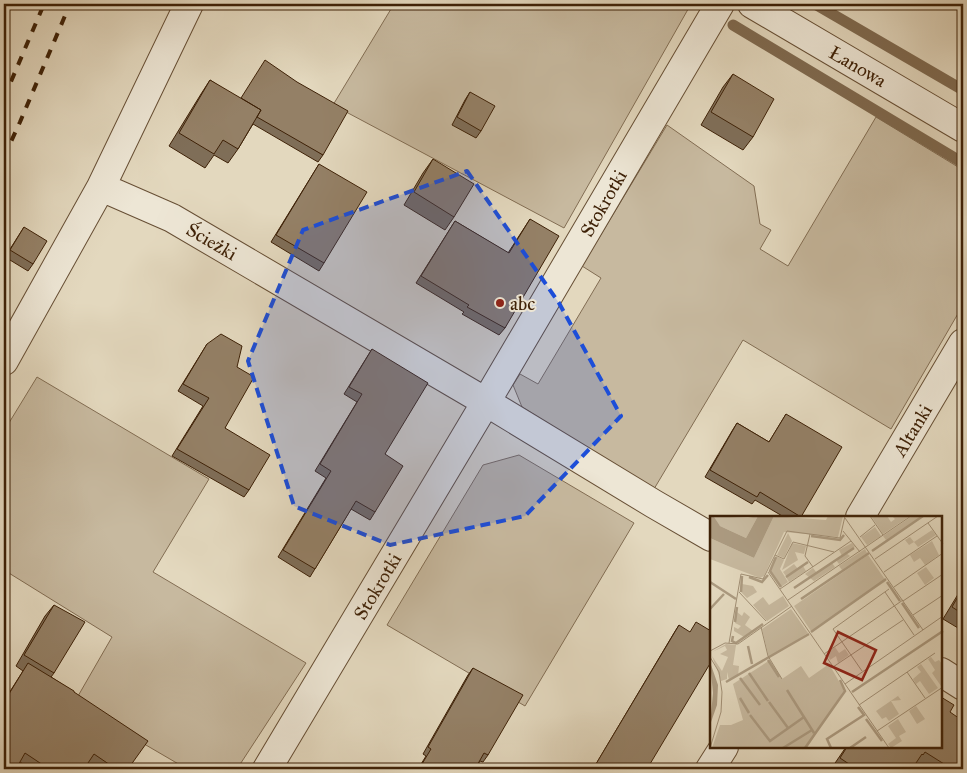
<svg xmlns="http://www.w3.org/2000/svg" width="967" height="773" viewBox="0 0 967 773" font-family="'IM FELL Great Primer',serif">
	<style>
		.green { fill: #c7b99f; stroke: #826d53 }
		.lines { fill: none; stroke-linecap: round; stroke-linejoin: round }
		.stream { stroke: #7f6a50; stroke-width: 11 }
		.minor-casing { stroke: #674f35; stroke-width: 30 }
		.path { stroke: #3e2107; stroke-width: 3; stroke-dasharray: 4 2.5; stroke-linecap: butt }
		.minor { stroke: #ede6d5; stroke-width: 28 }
		.rail { stroke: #3e2107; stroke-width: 4; stroke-dasharray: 9 9; stroke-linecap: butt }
		.wall { fill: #7f6e58; stroke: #3e2107 }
		.building { fill: #948066; stroke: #3e2107 }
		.marked { fill: #1d4ed8; fill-opacity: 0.2; stroke: #1d4ed8; stroke-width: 4; stroke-dasharray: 10 6; stroke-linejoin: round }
		.poi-dot { fill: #8f2418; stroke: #ede6d5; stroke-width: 2 }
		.labels { text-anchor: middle; stroke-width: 4; stroke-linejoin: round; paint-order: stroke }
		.street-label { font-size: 19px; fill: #3e2107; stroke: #ede6d5 }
		.poi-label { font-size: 19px; fill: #3e2107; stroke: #ede6d5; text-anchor: start }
		.inset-river { fill: none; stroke: #ab9a80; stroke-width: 2.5 }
		.inset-road { fill: none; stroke: #a18f75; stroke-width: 1 }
		.view { fill: #8f2418; fill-opacity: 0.15; stroke: #8f2418; stroke-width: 2.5 }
		.inset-edge { fill: none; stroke: #3e2107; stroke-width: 2.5 }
	</style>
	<rect width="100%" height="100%" fill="#e3d8be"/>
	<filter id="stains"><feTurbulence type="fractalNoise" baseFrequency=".004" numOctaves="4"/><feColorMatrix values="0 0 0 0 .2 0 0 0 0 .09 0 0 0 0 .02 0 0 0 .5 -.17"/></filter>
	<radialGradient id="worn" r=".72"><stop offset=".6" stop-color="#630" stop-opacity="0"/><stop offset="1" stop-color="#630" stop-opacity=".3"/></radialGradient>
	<path class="green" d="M394,4H691L564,228L333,105Z
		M876,117L963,170V305L891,429L743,340L654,489L522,407L513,385L520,374L538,384L601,278L582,266L667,125L754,186L760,224L771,230L760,249L788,266Z
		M37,377L209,479L153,572L306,663L237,769H187L74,703L112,637L4,570V431Z
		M519,455L634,523L525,706L387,625L483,465Z"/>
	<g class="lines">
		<path class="stream" d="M815,4L963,90
			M733,25L963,163"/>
		<g class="minor-casing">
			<path id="minor" d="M752,4L963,128
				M101,187L172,218L486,402L654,504L711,537
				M4,361L101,187L189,4
				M860,517L963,343
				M941,672L963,686
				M267,769L486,402L720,4
				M710,769L724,747"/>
		</g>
		<path class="path" d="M4,399L7,392"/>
		<use href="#minor" class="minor"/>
		<path class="rail" d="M4,98L44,4
			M4,157L20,122L70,4"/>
	</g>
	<path class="wall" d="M733,74L753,137L743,150L701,125L723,87Z
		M210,80L323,155L318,162L253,124L238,149L228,163L214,155L205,168L169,146L201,94Z
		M470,92L481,131L476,138L452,125L465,100Z
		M433,159L454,217L445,230L404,205L423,173Z
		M319,164L324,263L319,271L271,242Z
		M530,219L505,328L499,335L462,314L464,312L416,283L455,221L508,253Z
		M24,227L33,264L28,271L5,257Z
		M207,344L237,367L225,428L249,490L244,497L172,456L203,406L178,391Z
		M372,349L385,454L375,512L370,520L351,509L310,577L278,557L326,478L315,471L357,402L344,394Z
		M786,414L801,517H784L755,500L752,504L705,477L732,431L737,423L769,442Z
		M963,586V631L943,619Z
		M54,605V673L51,677L74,692L128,769H98L88,763L84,769H31L20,762L4,769V701L23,671L16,666L45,616Z
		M679,625L647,769H593L674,633Z
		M473,668L488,755L483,762L480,761L475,769H418L426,756L423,754L468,675Z
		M950,712L963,769H922L916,766L912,769H831L846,747H941Z"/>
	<path class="building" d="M265,60L297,82L348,111L323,155L257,117L261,110L241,98Z
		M733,74L774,99L753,137L711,112Z
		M210,80L261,110L238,149L223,140L214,154L179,133Z
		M470,92L495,106L481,131L457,117Z
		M433,159L474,184L454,217L414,192Z
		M319,164L367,192L324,263L276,235Z
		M530,219L559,236L505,328L467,307L469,305L421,276L455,221L509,253Z
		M24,227L47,241L33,264L10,250Z
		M221,334L242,346L237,367L254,377L225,428L270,455L249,490L177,449L209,398L183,384L207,344Z
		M372,349L428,383L385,454L403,466L375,512L356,501L315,569L283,550L331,471L320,464L362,394L349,387Z
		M786,414L842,447L801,517L760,492L757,497L710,470L737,423L769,442Z
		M963,588V614L952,607Z
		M54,605L85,622L54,673L24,655Z
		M696,622L711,631V662L647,769H593L679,625L690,632Z
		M28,663L74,691V692L148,741L128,769H116L94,754L84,769H49L25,753L16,769H4V702Z
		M473,668L523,695L488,755L484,753L475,769H419L431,749L428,747Z
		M941,697L954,705L950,712L963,721V769H952L925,752L923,755L922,754L912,769H850L852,766L840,758L847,747H941Z"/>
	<path class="marked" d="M467,171L559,303L621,416L525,516L390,545L294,506L248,361L303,230Z"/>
	<circle class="poi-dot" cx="500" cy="303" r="5"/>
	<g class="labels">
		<g class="street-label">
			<text transform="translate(858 66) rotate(30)" y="7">Łanowa</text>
			<text transform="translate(603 203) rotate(-60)" y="7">Stokrotki</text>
			<text transform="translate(212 241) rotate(30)" y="7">Ścieżki</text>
			<text transform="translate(912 430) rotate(-59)" y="7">Altanki</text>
			<text transform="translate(377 586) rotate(-59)" y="7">Stokrotki</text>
		</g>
		<g class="poi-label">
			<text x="510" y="310">abc</text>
		</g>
	</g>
	<g transform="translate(710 516)">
		<rect width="232" height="232" fill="#e3d8be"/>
		<path d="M0,0L38,2L48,0L36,22L10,10ZM64,0L116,4L118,0H133L128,21L74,16L54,60L50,62L0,43V22L44,42ZM161,0H177L181,6L185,3L182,0H200L173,18ZM202,0H212L176,24L173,20ZM165,11L171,20L157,29L151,21ZM222,14L226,19L208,31L204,26L199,29L195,24L200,21L204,26ZM78,17L82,25L74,42L67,39ZM222,25L229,39L215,49L210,42L204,46L200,39ZM82,27L96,30L94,38L85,36L88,44L72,54ZM142,27L145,31L136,37L140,40L129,48L126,44L132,40L129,34ZM155,33L157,37L132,54L129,50ZM158,39L176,65L101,115L84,90ZM66,40L74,44L70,53L78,66L71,71L60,54ZM122,47L125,51L104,65L95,58L103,52L107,57ZM84,48L88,53L93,50L96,55L79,66L76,61L81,57L76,60L73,56ZM216,51L224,62L215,69L207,57ZM32,68L43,70L47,76L37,82L31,76ZM73,80L79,90L57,105L43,89L53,81L59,89ZM81,93L98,117L59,142L52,113ZM27,96L32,100L34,96L40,101L35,109L43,115L34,121L24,115V111L28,113L31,110L25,107ZM16,128L26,129L23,149L29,150L28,160L19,164L17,156V163L11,165L2,140L12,155L18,141L10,138L17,134L15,130L2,136ZM125,131L129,137L135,133L139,139L128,147L126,140L120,144L116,138ZM221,141L225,146L229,144L232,148L231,170L222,157L225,154L218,143ZM60,144L72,163L91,150L99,162L119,148L134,174L97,232H2L10,209H21L33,204L23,168ZM211,148L228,172L219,178L210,165L206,168L203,163L211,156L207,151ZM204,169L188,180L191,184L181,185L189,198L179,205L176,201L172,203L166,195ZM206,190L215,203L207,208L199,195ZM188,203L196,216L189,220L192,225L181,232L178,228L186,222L178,210Z" fill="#c7b99f"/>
		<path d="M48,0H64L44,42L0,22V1H4L10,10L36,22ZM0,146L8,169L7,189L0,209L3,177Z" fill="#ab9a80"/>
		<path class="inset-river" d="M101,20L130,24L134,19M162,35L213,0M66,41L60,55L71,71M39,61L52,66L58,59M76,61L98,46M0,66L26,83M177,66L190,85M84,72L144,32M31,76L32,60M91,83L159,37M192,87L209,112M0,93L14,78M25,106L27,91M101,116L176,63M23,120L22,125L26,127L53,108M38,130L42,148M58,144L69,161M39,157L58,185M30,162L50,189M16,166L99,118M77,174L104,217M142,176L233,115M30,182L39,197M59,186L78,212M40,199L60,225L94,201M156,203L172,225M73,232L102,214M95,232L135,175L130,164M121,232L117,223L154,199L148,191M140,232L156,221"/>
		<path class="inset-road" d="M160,0L173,19M135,2L213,114M218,7L233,28M133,15L150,36M100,18L95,40L103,51M150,21L165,9M65,39L74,43L83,26L124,36M165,43L228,0M58,56L179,232M174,56L227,20M184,71L233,37M70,73L141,25M29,76L56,105M175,76L204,119M78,84L201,0M193,85L233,58M203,99L233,79M51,111L58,140L72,163M19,127L31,58L53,63L77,15L130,22L135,0M0,135L15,127L28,128L82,90M114,138L193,84M0,141L9,156L12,176L11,196L0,232M123,151L193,104M152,155L123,113L179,73M197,156L215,182M135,168L233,100M149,189L225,137M167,215L233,171"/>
		<path class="view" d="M128,116L166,134L152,164L114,147Z"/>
		<rect width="232" height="232" class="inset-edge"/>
	</g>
	<rect width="967" height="773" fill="none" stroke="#e3d8be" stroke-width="20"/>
	<rect x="5" y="5" width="957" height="763" fill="none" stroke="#3e2107" stroke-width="2.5"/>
	<rect x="10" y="10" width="947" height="753" fill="none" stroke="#3e2107"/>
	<rect width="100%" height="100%" filter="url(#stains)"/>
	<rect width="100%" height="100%" fill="url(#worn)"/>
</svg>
